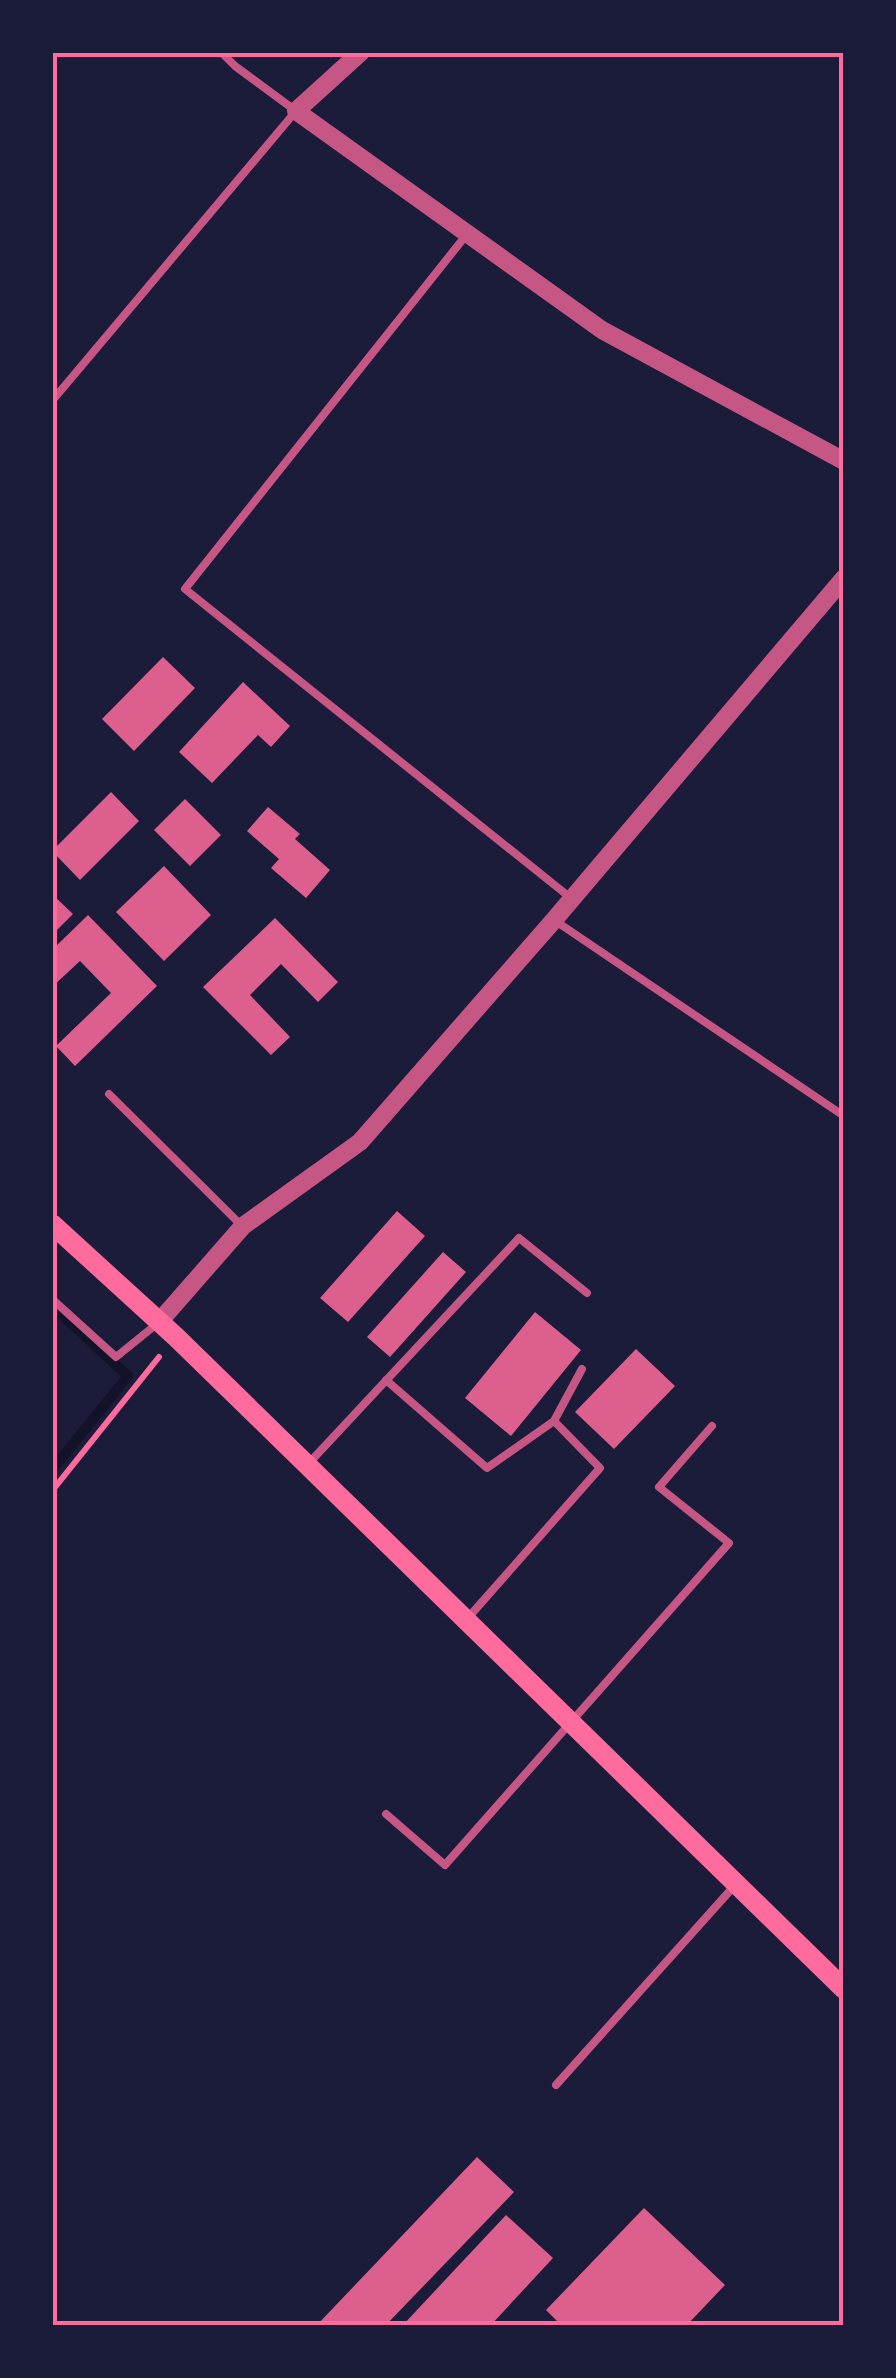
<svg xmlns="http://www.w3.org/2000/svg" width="896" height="2378" viewBox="0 0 896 2378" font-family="Bitter,serif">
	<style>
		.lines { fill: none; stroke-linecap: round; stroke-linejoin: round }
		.stream { stroke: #12122b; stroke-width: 10 }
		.building { fill: #dd5f8e }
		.path { stroke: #ff6b9d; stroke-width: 6 }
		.service { stroke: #c65784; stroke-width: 8 }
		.tertiary { stroke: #c65784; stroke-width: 18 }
		.secondary { stroke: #ff6b9d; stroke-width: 20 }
		.neatline { fill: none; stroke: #ff6b9d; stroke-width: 4 }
	</style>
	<rect width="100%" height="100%" fill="#1b1b3a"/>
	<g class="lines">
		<path class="stream" d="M52,1306L128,1376L52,1470"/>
	</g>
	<path class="building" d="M163,657L195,688L134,751L102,719Z
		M243,682L290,726L271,747L258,735L212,783L179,752Z
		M111,792L139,821L80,880L52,851Z
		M185,799L221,835L190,866L154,830Z
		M268,807L300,834L295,839L330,870L306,898L271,868L279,859L247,831Z
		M164,866L211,915L164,961L116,912Z
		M52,894L73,914L52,935Z
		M88,915L157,986L75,1066L56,1046L111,993L80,961L52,987V950Z
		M275,918L338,982L318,1002L281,964L250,995L290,1037L271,1055L203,987Z
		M397,1211L425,1236L348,1322L320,1298Z
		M443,1252L466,1272L390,1357L367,1337Z
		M535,1312L581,1350L511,1436L465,1398Z
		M636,1349L675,1386L614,1449L575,1412Z
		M477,2157L514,2192L385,2326H316Z
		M644,2208L725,2285L686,2326H562L546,2310Z
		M506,2215L553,2258L490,2326H402Z"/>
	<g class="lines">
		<path class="path" d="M52,1491L159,1357"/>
		<path class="service" d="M467,234L185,589L572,899
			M52,401L296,111L235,66L221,52
			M554,920L844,1116
			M109,1094L241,1225
			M52,1299L116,1357L158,1323
			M386,1380L487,1468L554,1421
			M310,1462L519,1238L587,1293
			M467,1619L600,1468L554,1421L582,1369
			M386,1814L445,1865L729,1543L659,1487L712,1426
			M556,2085L736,1884"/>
		<path class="tertiary" d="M361,52L296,111L602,330L844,461
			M159,1322L243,1226L360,1142L554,920L844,578"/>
		<path class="secondary" d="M52,1224L176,1337L844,1989"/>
	</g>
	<rect width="896" height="2378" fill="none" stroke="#1b1b3a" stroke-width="110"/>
	<rect x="55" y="55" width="786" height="2268" class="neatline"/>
</svg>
